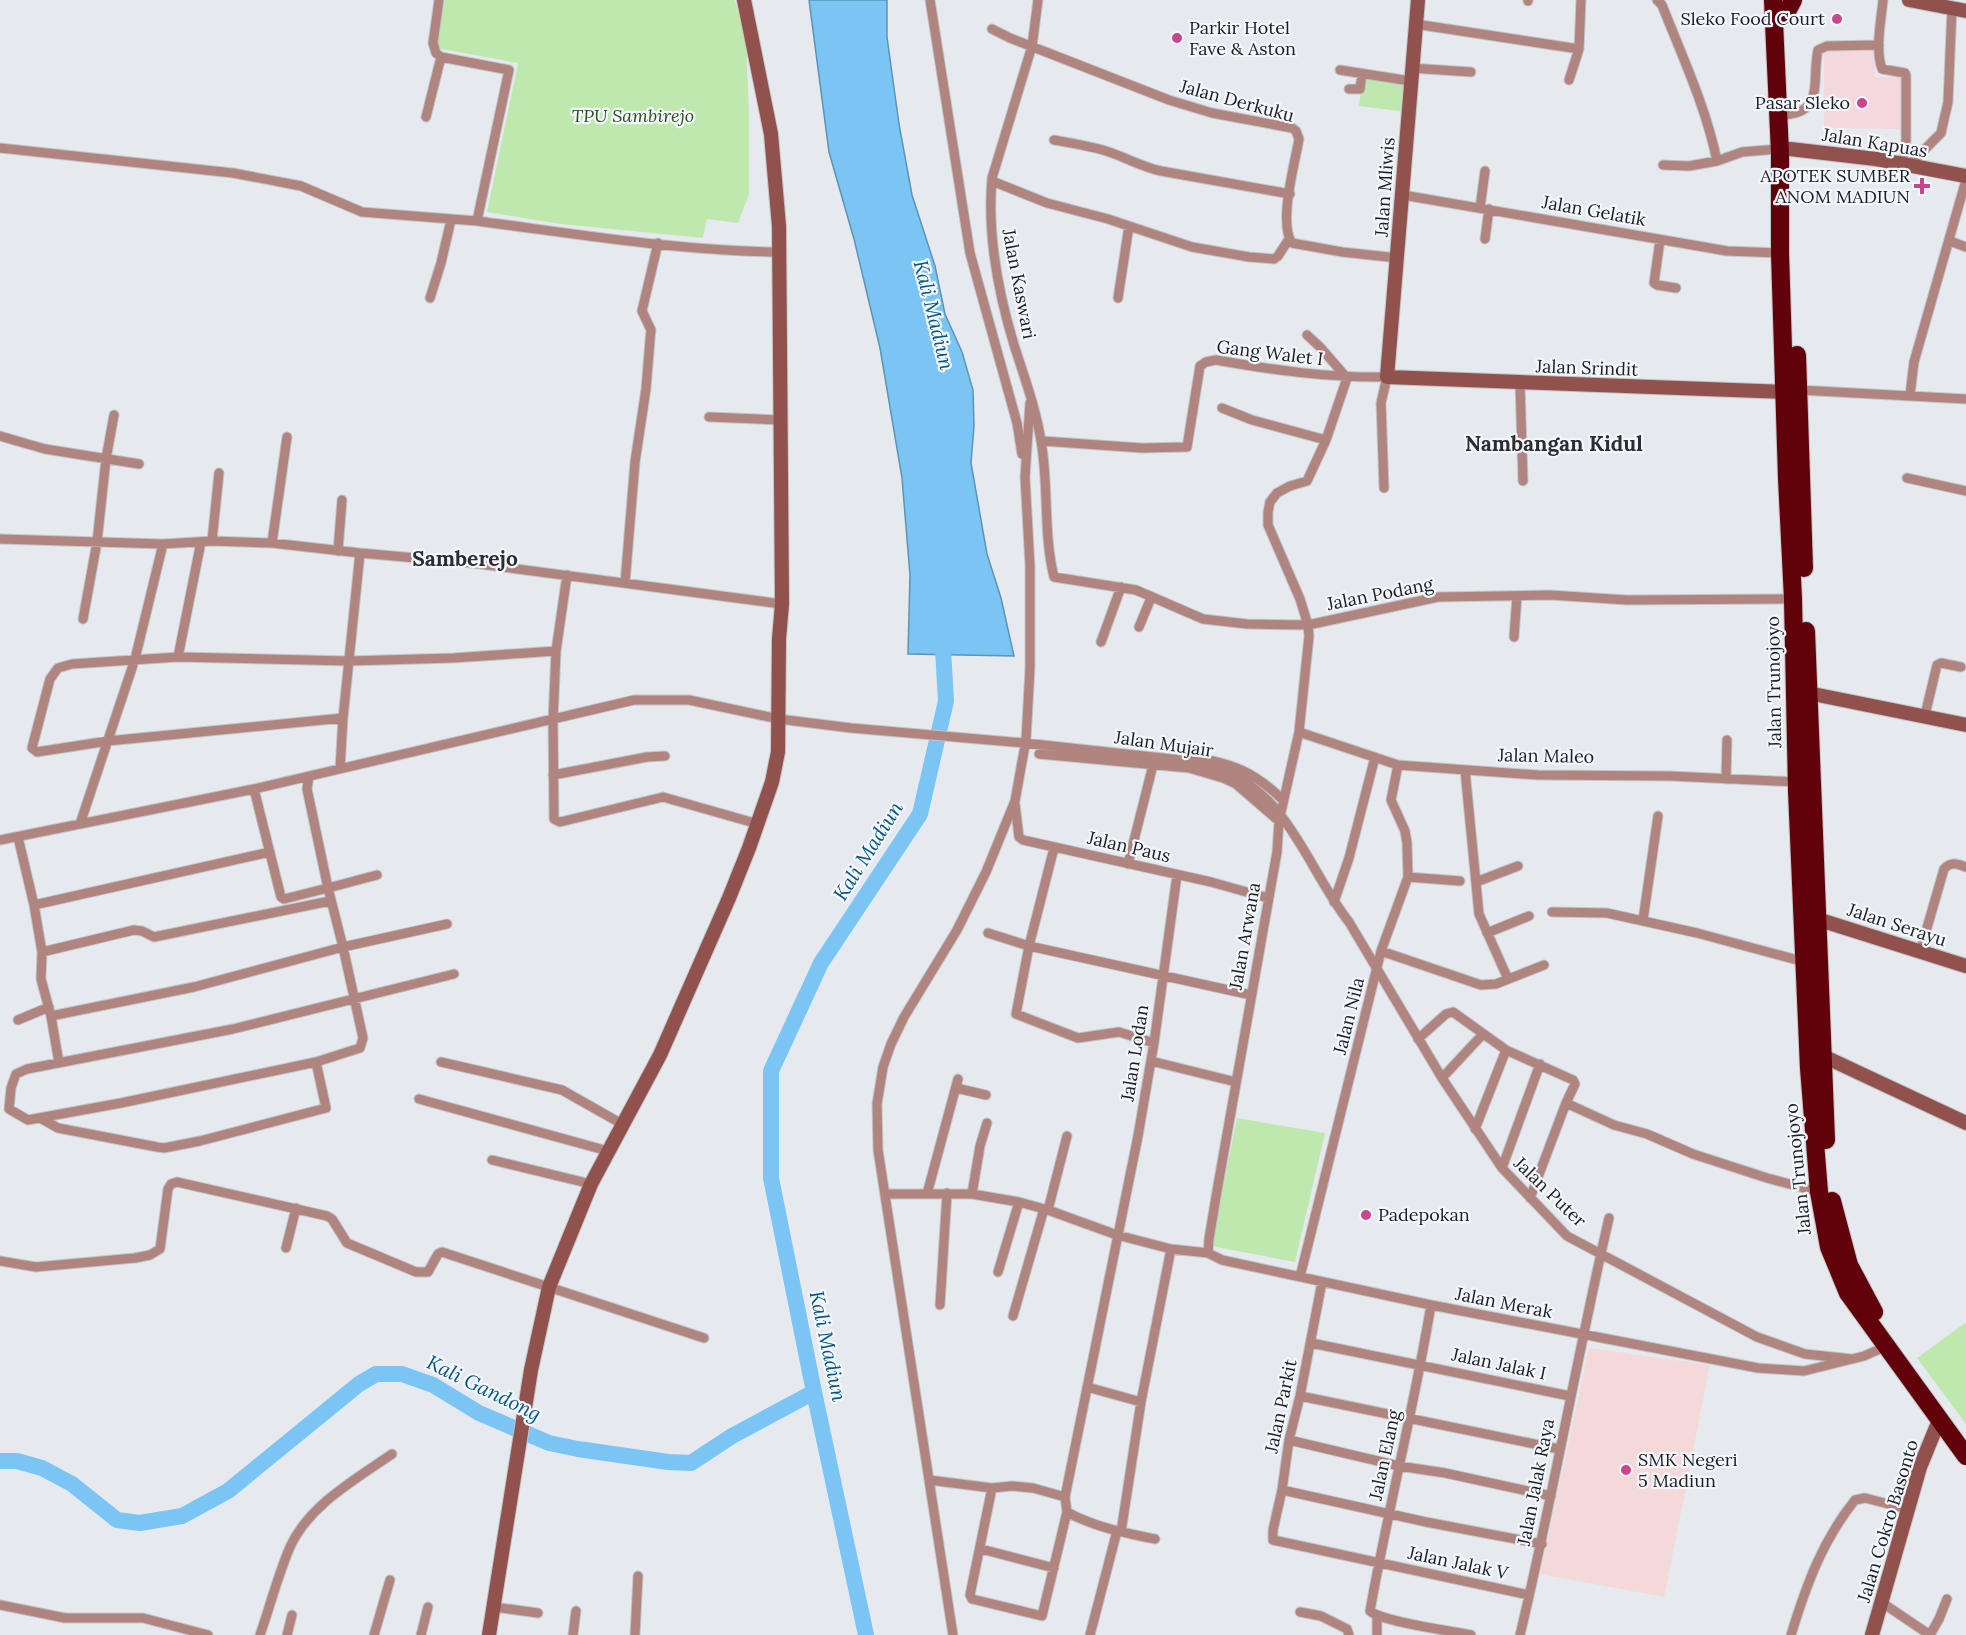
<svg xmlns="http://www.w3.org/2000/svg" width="1966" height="1635" viewBox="0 0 1966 1635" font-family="Lora,serif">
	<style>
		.commercial { fill: #f3d8dd }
		.education { fill: #f3d9d7 }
		.green { fill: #bfe8ae }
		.water { fill: #7ac5f3; stroke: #5e93b3; stroke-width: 1.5 }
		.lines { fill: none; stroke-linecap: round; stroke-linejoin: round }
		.river { stroke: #7ac5f3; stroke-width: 16 }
		.street-casing { stroke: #c2c5ca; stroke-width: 11 }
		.secondary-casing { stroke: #c2c5ca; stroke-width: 16 }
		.highway-casing { stroke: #c2c5ca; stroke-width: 20 }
		.street { stroke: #b0847f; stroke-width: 9 }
		.secondary { stroke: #91524d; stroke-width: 14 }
		.highway { stroke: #61020b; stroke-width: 18 }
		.poi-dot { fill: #c9468c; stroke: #f3f7fd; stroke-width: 2 }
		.labels { text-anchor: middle; stroke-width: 4.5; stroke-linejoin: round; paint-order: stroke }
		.poi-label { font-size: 18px; fill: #1c1d1f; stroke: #f3f7fd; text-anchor: end }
		.street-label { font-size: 18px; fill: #1c1d1f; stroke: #f3f7fd }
		.park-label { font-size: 18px; font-style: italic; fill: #2a4f18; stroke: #f3f7fd }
		.water-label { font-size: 20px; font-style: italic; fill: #05577d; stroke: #f3f7fd }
		.quarter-label { font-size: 21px; font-weight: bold; fill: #2b2d31; stroke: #f3f7fd }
	</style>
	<rect width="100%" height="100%" fill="#e6eaef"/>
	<path class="commercial" d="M1824,50H1875V77H1901L1900,129L1824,128Z"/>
	<path class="education" d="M1589,1348L1710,1365L1664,1597L1540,1574Z"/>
	<path class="green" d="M445,0H735L746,42L749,113V194L738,223L707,219L703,238L561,224L487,212L518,63L436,48Z
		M1363,75L1409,82L1407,112L1359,106Z
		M1237,1118L1325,1133L1295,1262L1211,1246Z
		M1965,1323L1966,1324V1424L1917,1358Z"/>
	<path class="water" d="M809,0H887V37L899,124L912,195L935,266L945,314L962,352L973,390L974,426L971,463L987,554L1001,598L1014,656L908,654L910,575L902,478L880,348L854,239L829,152Z"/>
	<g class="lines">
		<path class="river" d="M0,1461H17L42,1468L72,1484L117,1520L140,1523L182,1516L228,1491L359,1384L376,1374H402L433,1385L479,1413L549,1443L578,1449L668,1462L691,1463L732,1436L814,1392
			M866,1635L814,1392L771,1178V1071L821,963L920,814L946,701L942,633"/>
		<g class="street-casing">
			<path id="street" d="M930,0L970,253L1017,423L1022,454
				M1038,0L1032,46L992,178C987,235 998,293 1015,348C1025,379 1036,409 1041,441C1049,485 1043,533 1054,577L1136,590L1203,619L1247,624L1308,625L1438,597L1550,595L1627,600L1793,599
				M1657,0L1662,5C1682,56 1706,107 1717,161
				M1883,0C1881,21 1875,49 1882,69L1905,73L1906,76V141L1903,164
				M1528,1V0
				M1415,24L1579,49L1581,0
				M992,29L1010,38L1169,100L1212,113L1292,128L1296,131L1299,139C1295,163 1278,223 1292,243L1342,252L1398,258
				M1411,68L1471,72
				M1340,70L1410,81
				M1569,80L1579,49
				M1349,89H1360L1362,74
				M1778,115C1826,115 1811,84 1818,50L1827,46L1879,45
				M426,117L441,57
				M1054,140C1071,143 1089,146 1106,151C1125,157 1142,167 1161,171L1290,194
				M0,148L233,173L301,186L362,212L477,221L509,70L441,57L436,53L433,43L439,0
				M1663,165L1689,166L1717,161L1742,152L1779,149
				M1909,165L1941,133L1948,102L1952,8
				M992,181L1047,203L1108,219L1192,247L1249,257L1274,259L1278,256L1289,239
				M1403,195L1727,251L1780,253
				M1480,208L1485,171
				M477,221C577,234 678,251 779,252
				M1485,239L1489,209
				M1660,240L1654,283L1657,285L1676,288
				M1950,241L1966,247
				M430,298L441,263L451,220
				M1118,298L1129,226
				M1307,335L1320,347L1347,378
				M1520,384L1523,481
				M1799,390L1966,399
				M1910,395L1914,362L1966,180
				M1222,408L1252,420L1326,440
				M709,417L780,420
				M0,436L45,449L139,464
				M1042,441L1142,448L1187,447L1200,366L1206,362L1216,360C1273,370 1329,378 1387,377L1381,403L1384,488
				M1907,478L1966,491
				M0,539L163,544L212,541L272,543L360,553L472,563L782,604
				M212,541L219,473
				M272,543L287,437
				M338,551L342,500
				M567,575L556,651L553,720L554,819L560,822L663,797L758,824
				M625,583L635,462L646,389L650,340L651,330L642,311L658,243
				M83,619L97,542L106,459L114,415
				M1139,627L1151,598
				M1514,637L1517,596
				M1101,642L1121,587
				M178,657L201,542
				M1925,715L1937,665L1941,663L1961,667
				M343,718L108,741L37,752L32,748L50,679L58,668L72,664L178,657L349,661L453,658L556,651
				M1299,732L1398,765L1538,775L1670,776L1797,782
				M1039,754L1189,768L1223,778L1236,784L1279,821
				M1195,757C1235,765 1253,771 1283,800
				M340,769L343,718L360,553
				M1465,770L1479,914L1508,979
				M553,775L647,757L665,756
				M309,776L307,789L328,888L377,875
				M1726,779L1727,740
				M254,789L281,897L284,899L328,888L343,947L363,1038L360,1048L316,1062L121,1103L28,1120L9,1109L11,1088L16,1074L27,1069L233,1029L454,974
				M1015,804L1019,837L1023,840L1211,882L1268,898
				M80,824L135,659L163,544
				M18,837L34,905L42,952L41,979L51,1016
				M0,840L254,789L634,700H689L779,719L851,728L1025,743L1190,761C1203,765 1217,767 1230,773C1290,801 1310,872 1349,922L1442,1078L1502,1168L1567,1236L1757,1337L1805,1354L1852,1359
				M1054,848L1029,946L1251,995
				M1128,864L1153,765
				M1408,877L1460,881
				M1476,882L1518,866
				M1334,902L1349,858L1375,757
				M34,905L270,852
				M1552,912L1607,913L1697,933L1805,962
				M1643,920L1658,816
				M988,933L1029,946L1016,1014L1078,1038L1119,1032L1154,1043
				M1487,933L1529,916
				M1381,951L1481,985L1496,984L1544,965
				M42,952L134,930L142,931L154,937L330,901
				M1920,952L1944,869C1951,861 1957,864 1966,867
				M18,1020L49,1007
				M1418,1039L1446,1014L1453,1012L1506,1050L1573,1080L1575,1084L1566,1103L1614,1125L1647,1134L1693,1154L1767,1178L1819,1192
				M1151,1061L1236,1082
				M441,1062L562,1090L622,1124
				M59,1063L51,1016L194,987L343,947L447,924
				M1442,1078L1483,1034
				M956,1088L986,1095
				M419,1099L608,1151
				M40,1118L58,1128L157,1147L164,1148L200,1141L326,1108L316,1062
				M1475,1129L1506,1050
				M492,1160L591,1184
				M1502,1168L1540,1064
				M885,1194H972L1019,1202L1048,1210L1117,1235L1171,1249L1208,1253L1222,1260L1431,1305L1758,1368L1804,1371L1864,1356L1889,1345
				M927,1194L958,1079
				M972,1194L980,1146L987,1123
				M1530,1198L1566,1103
				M1048,1210L1067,1136
				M286,1248L296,1208
				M1208,1253L1209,1239L1217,1191L1277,852L1279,821L1299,732L1309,636L1308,625L1300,599L1268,525V512L1270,502L1277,493L1290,486L1307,481L1326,440L1347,378
				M0,1261L36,1267L135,1258L150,1255L160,1249L168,1189L171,1184L177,1182L327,1216L332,1219L347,1243L416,1272H428L438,1254L442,1252L704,1338
				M998,1272L1019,1202
				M1300,1277L1381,951L1408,877L1407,843L1405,831L1391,800L1398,765
				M1322,1282L1300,1396L1289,1440L1282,1490L1273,1530V1540L1529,1595
				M940,1305L947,1193
				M1431,1305C1414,1408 1388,1509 1370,1611C1383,1622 1451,1631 1471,1635
				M1013,1316L1044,1209
				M1311,1343L1570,1396
				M1087,1387L1141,1402
				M1300,1396L1559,1449
				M1289,1440L1399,1466L1445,1473L1551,1496
				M929,1480L992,1488L1012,1486L1033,1488L1065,1497L1067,1512C1094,1527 1125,1533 1155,1539
				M992,1488L970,1595L972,1599L1042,1616L1067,1512
				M1282,1490L1426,1522L1542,1544
				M1065,1497L1138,1136L1154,1043L1177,875
				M1121,1532L1141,1402L1171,1249
				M981,1549L1054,1568
				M1881,1602L1930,1635
				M0,1605L65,1618H143L208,1635
				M494,1607L538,1613
				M1300,1612L1321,1616L1347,1629L1349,1635
				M260,1635C270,1606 278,1575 290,1547C309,1505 356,1479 392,1454
				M287,1635L292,1615
				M374,1635L390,1580
				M421,1635L428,1607
				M573,1635L576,1611
				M635,1635L638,1576
				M953,1635L878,1150L877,1104L883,1067L891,1044L904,1017L957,930L986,872L1015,801L1026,740L1030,668V566L1025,477L1030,403
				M1090,1635L1117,1531
				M1377,1635V1615
				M1520,1635C1553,1497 1577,1356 1609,1218
				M1791,1635C1806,1586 1822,1541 1855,1500L1865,1498L1908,1509
				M1930,1635L1939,1619L1947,1599"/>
		</g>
		<g class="secondary-casing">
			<path id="secondary" d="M1418,0L1387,377L1786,392
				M1909,0L1966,11
				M1779,149H1790L1876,159L1966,176
				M1808,693L1966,725
				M1817,919L1966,966
				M1823,1056L1966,1123
				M489,1635L531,1370L549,1287L591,1184L660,1055L729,898L749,848L772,782L778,752L779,639L782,604L779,226L771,134L744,0
				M1872,1635L1920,1467L1940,1418"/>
		</g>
		<g class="highway-casing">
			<path id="highway" d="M1773,0L1780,153V253L1787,478L1793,599L1797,790L1809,1068L1819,1192L1829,1247L1848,1293L1966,1456
				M1784,17L1793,0
				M1797,355L1804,568
				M1806,631L1826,1140
				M1832,1201L1849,1265L1874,1312"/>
		</g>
		<use href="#street" class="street"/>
		<use href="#secondary" class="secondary"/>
		<use href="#highway" class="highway"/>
	</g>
	<g class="poi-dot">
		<circle cx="1837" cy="19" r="6"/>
		<circle cx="1177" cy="38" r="6"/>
		<circle cx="1862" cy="103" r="6"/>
		<path d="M1919 177h6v6h6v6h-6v6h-6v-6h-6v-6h6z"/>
		<circle cx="1366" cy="1215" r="6"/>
		<circle cx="1626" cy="1470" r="6"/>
	</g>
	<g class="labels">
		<g class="poi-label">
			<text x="1825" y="25">Sleko Food Court</text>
			<text x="1189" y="34" text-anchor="start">Parkir Hotel<tspan x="1189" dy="21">Fave &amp; Aston</tspan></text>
			<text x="1850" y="109">Pasar Sleko</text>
			<text x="1910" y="182">APOTEK SUMBER<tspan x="1910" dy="21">ANOM MADIUN</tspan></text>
			<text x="1378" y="1221" text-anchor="start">Padepokan</text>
			<text x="1638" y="1466" text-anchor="start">SMK Negeri<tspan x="1638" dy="21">5 Madiun</tspan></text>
		</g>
		<g class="street-label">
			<text transform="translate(1237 101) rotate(15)" y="6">Jalan Derkuku</text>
			<text transform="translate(1875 143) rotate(9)" y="6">Jalan Kapuas</text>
			<text transform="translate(1385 187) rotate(-86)" y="6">Jalan Mliwis</text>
			<text transform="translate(1594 211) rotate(10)" y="6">Jalan Gelatik</text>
			<text transform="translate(1019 284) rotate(79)" y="6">Jalan Kaswari</text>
			<text transform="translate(1270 353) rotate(7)" y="6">Gang Walet I</text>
			<text transform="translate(1587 368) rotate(2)" y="6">Jalan Srindit</text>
			<text transform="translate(1380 594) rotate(-11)" y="6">Jalan Podang</text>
			<text transform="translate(1774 682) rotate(-91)" y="6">Jalan Trunojoyo</text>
			<text transform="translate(1164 744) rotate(8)" y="6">Jalan Mujair</text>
			<text transform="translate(1546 756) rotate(1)" y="6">Jalan Maleo</text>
			<text transform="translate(1129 847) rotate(13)" y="6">Jalan Paus</text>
			<text transform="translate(1897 925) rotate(18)" y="6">Jalan Serayu</text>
			<text transform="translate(1245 936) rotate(-80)" y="6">Jalan Arwana</text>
			<text transform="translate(1349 1016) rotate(-76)" y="6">Jalan Nila</text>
			<text transform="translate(1135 1053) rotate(-81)" y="6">Jalan Lodan</text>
			<text transform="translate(1798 1169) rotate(-96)" y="6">Jalan Trunojoyo</text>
			<text transform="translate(1550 1192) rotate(44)" y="6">Jalan Puter</text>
			<text transform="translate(1504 1303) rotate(11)" y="6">Jalan Merak</text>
			<text transform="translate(1499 1364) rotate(12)" y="6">Jalan Jalak I</text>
			<text transform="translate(1281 1406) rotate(-78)" y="6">Jalan Parkit</text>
			<text transform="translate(1385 1455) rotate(-78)" y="6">Jalan Elang</text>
			<text transform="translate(1536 1482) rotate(-79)" y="6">Jalan Jalak Raya</text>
			<text transform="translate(1888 1521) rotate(-73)" y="6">Jalan Cokro Basonto</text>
			<text transform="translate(1458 1563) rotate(12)" y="6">Jalan Jalak V</text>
		</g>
		<g class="park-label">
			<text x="633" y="122">TPU Sambirejo</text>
		</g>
		<g class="water-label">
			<text transform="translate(934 315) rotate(76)" y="7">Kali Madiun</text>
			<text transform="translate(868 851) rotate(-58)" y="7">Kali Madiun</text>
			<text transform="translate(828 1346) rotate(78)" y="7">Kali Madiun</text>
			<text transform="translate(484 1388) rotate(26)" y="7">Kali Gandong</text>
		</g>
		<g class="quarter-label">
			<text x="1554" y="451">Nambangan Kidul</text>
			<text x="465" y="566">Samberejo</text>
		</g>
	</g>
</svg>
